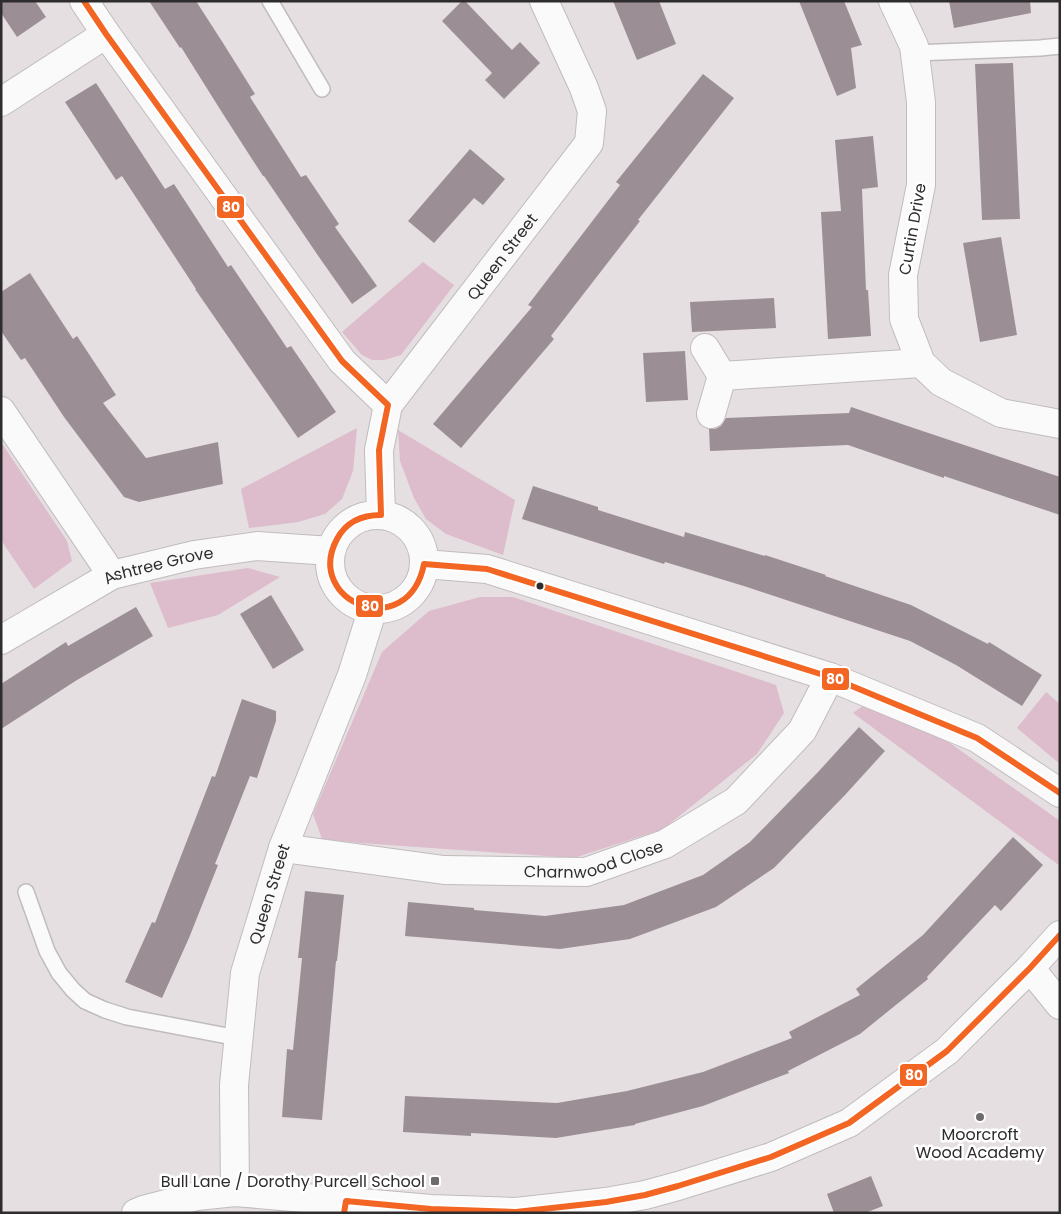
<svg xmlns="http://www.w3.org/2000/svg" width="1061" height="1214" viewBox="0 0 1061 1214" font-family="Poppins,sans-serif">
	<style>
		.green { fill: #ddbccb }
		.building { fill: #9b8f95 }
		.lines { fill: none; stroke-linecap: round; stroke-linejoin: round }
		.lane-casing { stroke: #c0bcbd; stroke-width: 18 }
		.street-casing { stroke: #c0bcbd; stroke-width: 30 }
		.lane { stroke: #fbfafb; stroke-width: 15 }
		.street { stroke: #fbfafb; stroke-width: 28 }
		.bus-1-casing { stroke: #fff; stroke-width: 10 }
		.bus-1 { stroke: #f26522; stroke-width: 6 }
		.bus-dot { fill: #2f2c2d; stroke: #fff; stroke-width: 2 }
		.poi-dot { fill: #6f6b6c; stroke: #fff; stroke-width: 2 }
		.labels { text-anchor: middle; stroke-width: 5; stroke-linejoin: round; paint-order: stroke }
		.street-label { font-size: 16px; fill: #2f2c2d; stroke: #fff }
		.poi-label { font-size: 16px; fill: #2f2c2d; stroke: #fff }
		.line-badge { stroke: #fff; stroke-width: 2 }
		.badge-label { font-size: 14px; text-anchor: middle; font-weight: bold; fill: #fff }
	</style>
	<rect width="100%" height="100%" fill="#e5dfe2"/>
	<path class="green" d="M423,262L454,285L401,355L384,360H372L362,355L342,332Z
		M357,428L353,471L342,499L325,514L298,522L249,528L241,489Z
		M398,430L515,500L503,555L446,534L426,519L414,498L400,461Z
		M1,442L67,541L72,561L34,589L1,540Z
		M248,568L280,577L218,615L168,628L150,583Z
		M480,597H513L776,685L784,713L757,754L663,829L574,858L360,843L322,839L313,814L382,652L429,611Z
		M1046,692L1060,704V764L1017,728Z
		M864,705L947,741L1060,821V866L853,713Z"/>
	<path class="building" d="M1,1H35L46,17L17,37L1,13Z
		M149,1H196L223,43L255,94L250,97L301,177L306,175L339,224L335,227L377,286L352,304L319,257L264,176H263L223,114L181,47L180,48Z
		M462,1H465L512,50L520,42L540,63L504,99L485,80L492,73L442,21Z
		M613,1H659L676,44L637,60Z
		M799,1H844L862,45L851,48L856,88L837,96Z
		M949,1H1030L1031,13L954,28Z
		M1013,63L1020,219L982,220L975,64Z
		M703,74L734,98L638,220L640,221L551,336L554,339L461,448L433,424L532,307L528,305L620,185L616,182Z
		M96,83L165,189L174,184L228,267L231,265L287,348L291,346L336,412L298,438L195,289H196L122,176L116,180L65,102Z
		M873,136L878,187L862,189L866,290H868L871,336L828,339L821,212L841,211L835,140Z
		M470,149L505,179L483,205L474,198L434,243L408,221Z
		M1001,237L1017,335L980,342L963,243Z
		M30,273L73,339L77,336L116,395L103,403L146,458L218,442L223,484L139,502L124,497L64,417L25,358L21,360L1,331V292Z
		M774,298L776,328L692,332L690,302Z
		M685,351L688,400L646,402L643,353Z
		M851,407L1060,477V515L944,476V478L848,445L710,451L709,429H715L721,426L726,418L849,413Z
		M533,486L598,507V510L684,537L685,532L765,556V555L826,575L825,576L911,605L988,644L989,642L1042,675L1022,706L956,665L910,641L747,587L665,562L664,564L522,519Z
		M271,595L304,650L273,669L240,614Z
		M136,607L153,636L77,680L1,729V684L66,642L68,646Z
		M242,699L276,711V721L257,778L250,776L215,864L218,865L189,938L162,998L125,982L152,922L155,923L212,776L215,777Z
		M859,727L885,751L845,795L774,868L716,907L630,939L560,949L405,936L408,902L474,908V910L545,916L624,905L703,875L750,842L819,771Z
		M1013,837L1043,865L1001,911L995,905L927,977L928,979L860,1034L788,1071L789,1073L703,1106L635,1124V1125L556,1138L471,1133V1136L403,1132L405,1096L557,1103L627,1091L703,1072L792,1038L789,1032L860,995L856,989L923,935Z
		M305,891L344,895L337,961H336L322,1120L282,1117L287,1049L293,1050L302,958H298Z
		M871,1176L883,1206L865,1213H834L827,1194Z"/>
	<g class="lines">
		<g class="lane-casing">
			<path id="lane" d="M270,1L322,89
				M915,53L1040,48L1060,46
				M26,892L47,951L59,973L73,990L85,1001L105,1010L127,1017L238,1038"/>
		</g>
		<g class="street-casing">
			<g id="street">
				<path d="M84,1L106,34L342,361L388,405"/>
				<path d="M893,1L914,46L921,102V185L903,275L904,319L921,363L941,382L1001,413L1060,424"/>
				<path d="M1,102L106,34"/>
				<path d="M705,348L722,376L711,414"/>
				<path d="M722,376L921,363"/>
				<path d="M1,411L112,575"/>
				<path id="s1" d="M381,515L379,450L388,405L589,143L592,111L584,88L544,1"/>
				<circle cx="377" cy="562" r="47"/>
				<path d="M424,564L487,569L830,677L977,738L1060,793"/>
				<path id="s2" d="M1,640L112,575L194,555L257,546L331,551"/>
				<path id="s3" d="M283,848L444,870L586,872L665,844L736,801L802,731L830,677"/>
				<path d="M1030,968L1060,1005"/>
				<path id="s4" d="M235,1192L234,1085L245,973L283,848L352,675L373,608"/>
				<path d="M136,1213L143,1210L197,1196L235,1192L431,1209L516,1212L606,1202L645,1195L678,1186L771,1157L849,1123L947,1051L1030,968L1060,935"/>
			</g>
		</g>
		<use href="#lane" class="lane"/>
		<use href="#street" class="street"/>
		<g class="bus-1-casing">
			<path id="bus-1" d="M84,1L106,34L342,361L388,405L379,450L381,515C362,515 346,522 337,539C303,602 408,644 424,564L487,569L830,677L977,738L1060,793
				M344,1213L346,1201L431,1209L516,1212L606,1202L645,1195L678,1186L771,1157L849,1123L947,1051L1030,968L1060,935"/>
		</g>
		<use href="#bus-1" class="bus-1"/>
	</g>
	<circle class="bus-dot" cx="540" cy="586" r="4.5"/>
	<g class="poi-dot">
		<circle cx="980" cy="1117" r="5"/>
		<rect x="430" y="1176" width="10" height="10" rx="2.5"/>
	</g>
	<g class="labels">
		<g class="street-label">
			<text transform="translate(912 229) rotate(-80)" y="6">Curtin Drive</text>
			<text dy="6" stroke="none"><textPath href="#s1" startOffset="298">Queen Street</textPath></text>
			<text dy="6" stroke="none"><textPath href="#s2" startOffset="176">Ashtree Grove</textPath></text>
			<text dy="6" stroke="none"><textPath href="#s3" startOffset="314">Charnwood Close</textPath></text>
			<text dy="6" stroke="none"><textPath href="#s4" startOffset="302">Queen Street</textPath></text>
		</g>
		<g class="poi-label">
			<text x="980" y="1140">Moorcroft<tspan x="980" dy="18">Wood Academy</tspan></text>
			<text x="425" y="1187" text-anchor="end">Bull Lane / Dorothy Purcell School</text>
		</g>
	</g>
	<g class="line-badge">
		<rect x="216" y="195" width="29" height="24" rx="5" fill="#f26522"/>
		<rect x="355" y="594" width="29" height="24" rx="5" fill="#f26522"/>
		<rect x="821" y="667" width="29" height="24" rx="5" fill="#f26522"/>
		<rect x="899" y="1063" width="29" height="24" rx="5" fill="#f26522"/>
	</g>
	<g class="badge-label">
		<text x="231" y="212">80</text>
		<text x="370" y="611">80</text>
		<text x="835" y="684">80</text>
		<text x="914" y="1080">80</text>
	</g>
	<rect width="1061" height="1214" fill="none" stroke="#2f2c2d" stroke-width="5"/>
</svg>
